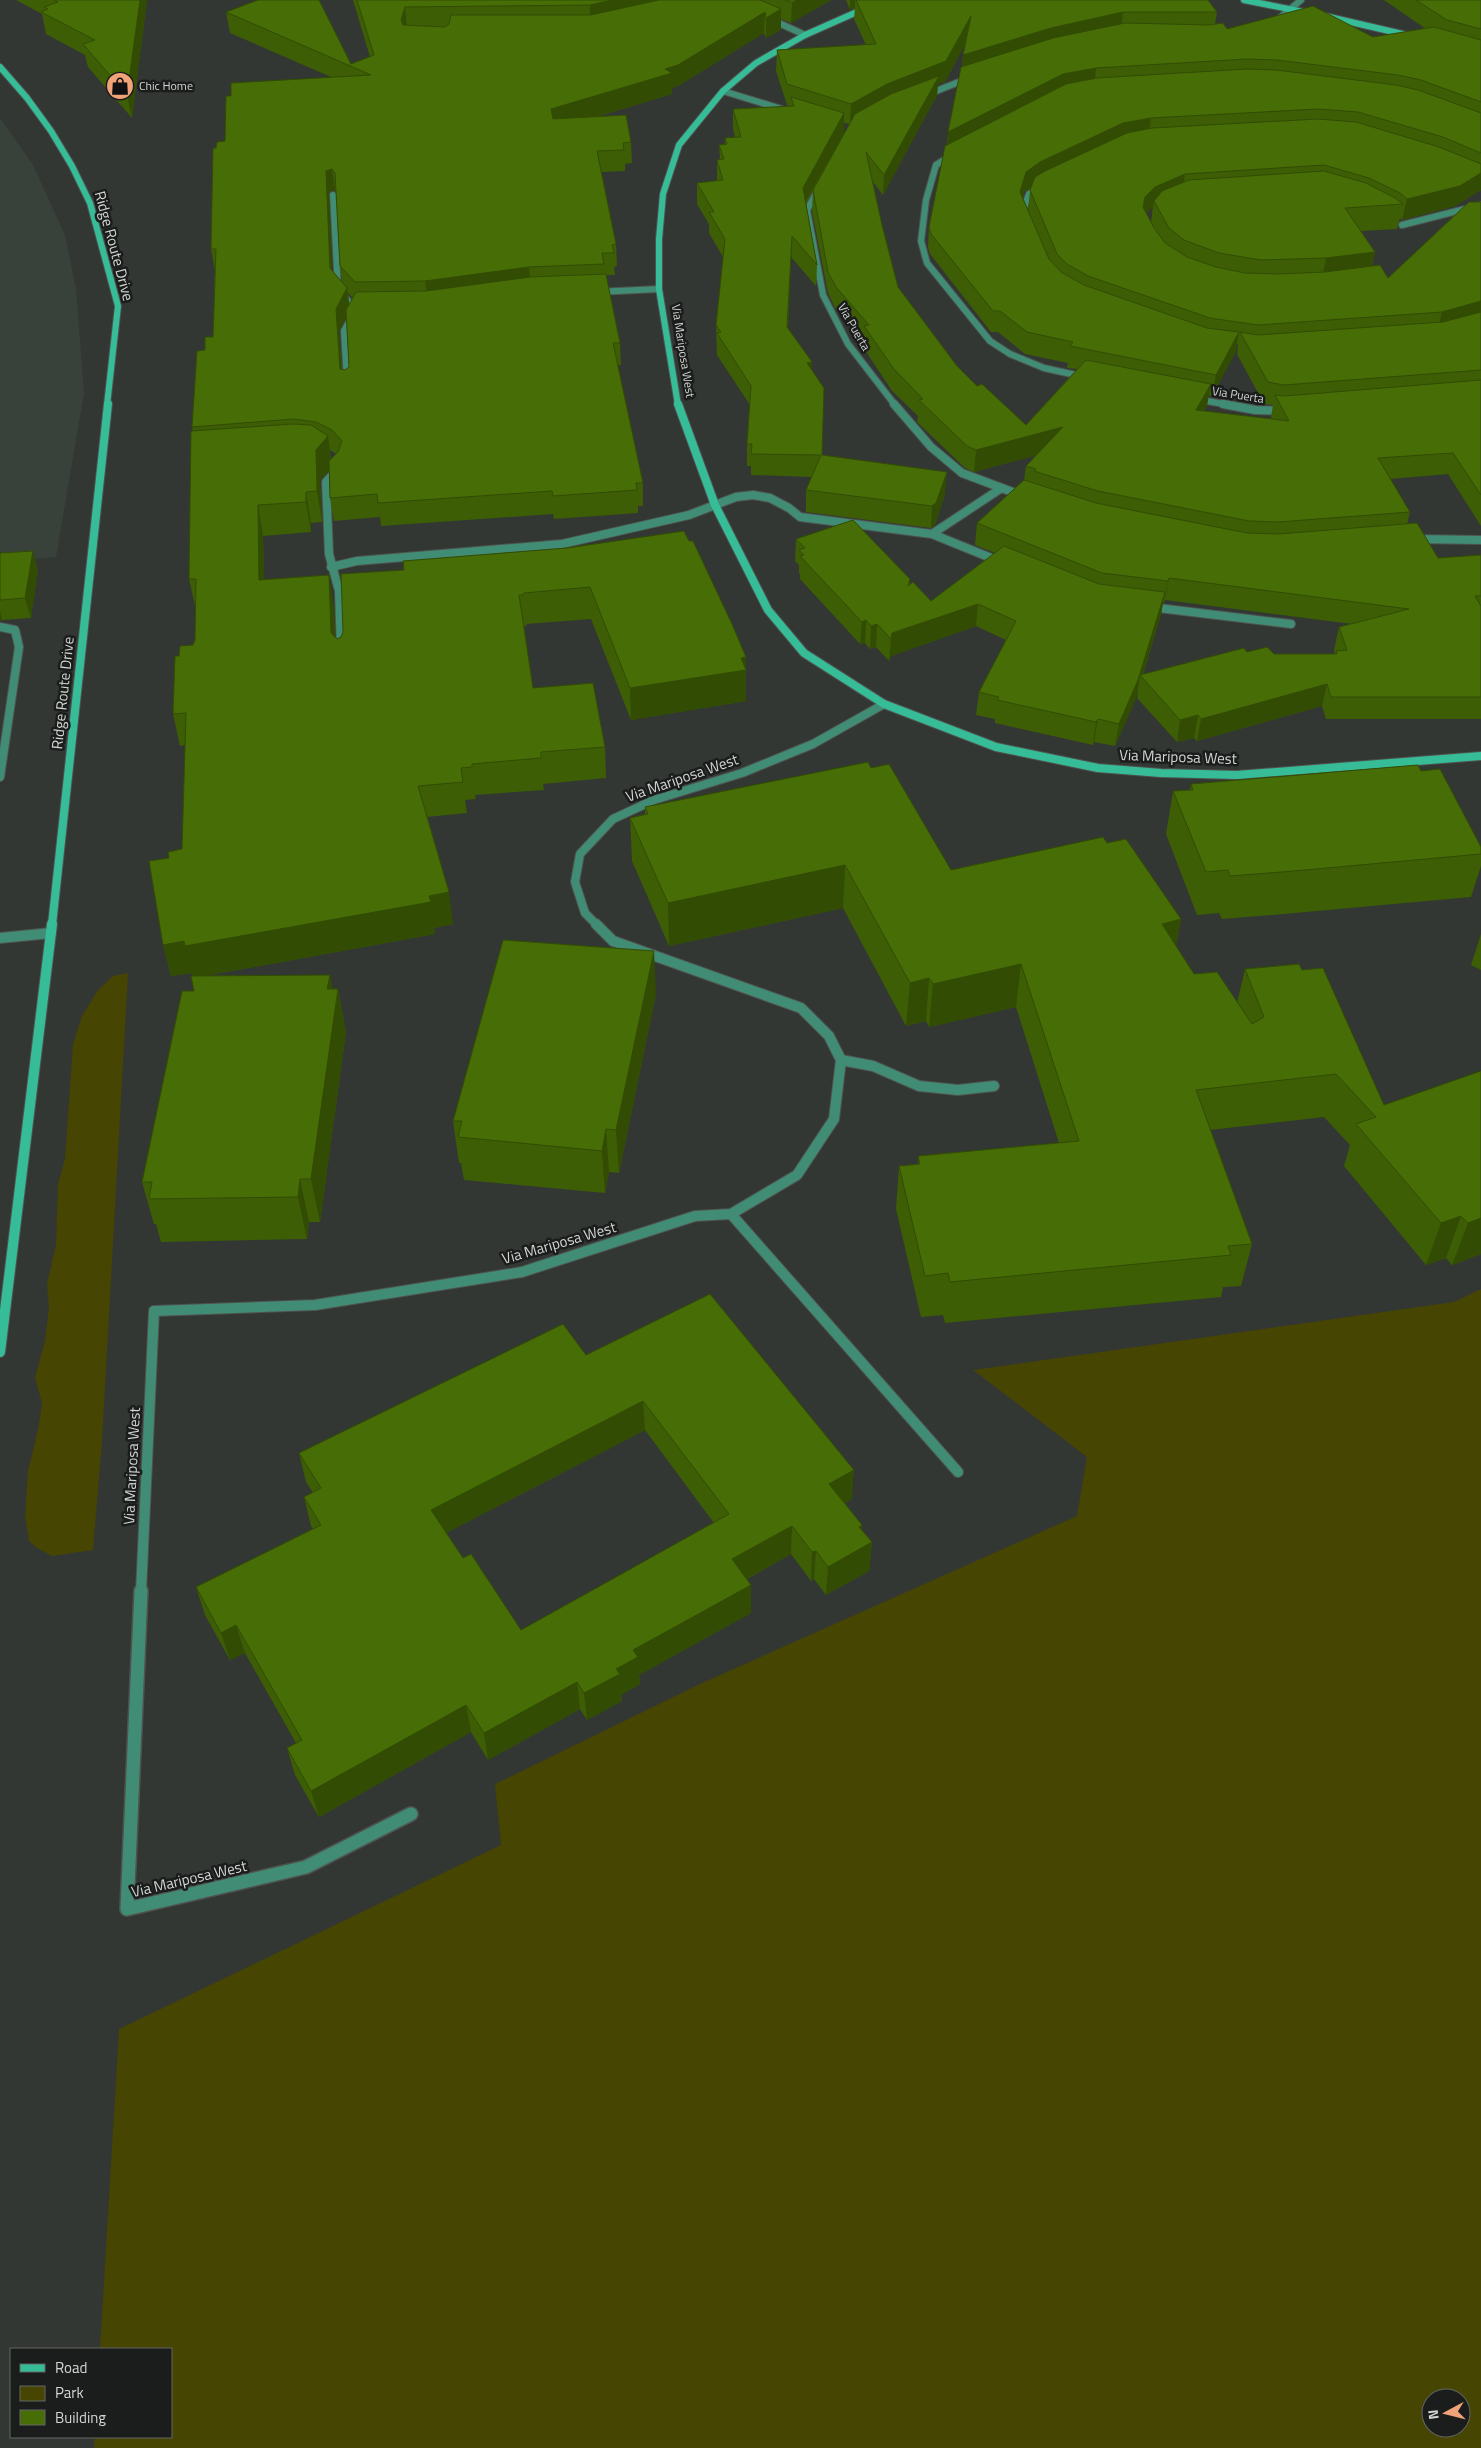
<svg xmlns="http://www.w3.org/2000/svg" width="1481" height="2448" viewBox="0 0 1481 2448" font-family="'Titillium Web',sans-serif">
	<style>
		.built { fill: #39423a }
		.green { fill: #464502; fill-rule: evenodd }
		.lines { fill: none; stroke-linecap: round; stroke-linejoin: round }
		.street-far3-casing { stroke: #4f5350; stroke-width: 8 }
		.street-far2-casing { stroke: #4f5350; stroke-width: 10 }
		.street-far1-casing { stroke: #4f5350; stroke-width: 12 }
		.street-casing { stroke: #4f5350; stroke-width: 16 }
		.secondary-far2-casing { stroke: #4f5350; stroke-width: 8 }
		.secondary-far1-casing { stroke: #4f5350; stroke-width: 10 }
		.secondary-casing { stroke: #4f5350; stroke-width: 12 }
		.street-far3 { stroke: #418c74; stroke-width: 6 }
		.street-far2 { stroke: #418c74; stroke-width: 8 }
		.street-far1 { stroke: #418c74; stroke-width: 10 }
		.street { stroke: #418c74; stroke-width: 13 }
		.secondary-far2 { stroke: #36bd97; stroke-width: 6 }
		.secondary-far1 { stroke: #36bd97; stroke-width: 8 }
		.secondary { stroke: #36bd97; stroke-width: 10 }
		.wall { fill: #3d5e05; fill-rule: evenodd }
		.shaded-wall { fill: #324c04 }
		.building { fill: #476d06; stroke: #324c04; fill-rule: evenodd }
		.labels { text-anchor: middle; stroke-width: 5; stroke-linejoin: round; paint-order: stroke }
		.far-poi-label { font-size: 12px; fill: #d2d5d2; stroke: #1b1d1c; text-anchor: start }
		.far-street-label { font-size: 12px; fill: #d2d5d2; stroke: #1b1d1c }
		.street-label { font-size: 15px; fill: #d2d5d2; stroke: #1b1d1c }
	</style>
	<rect width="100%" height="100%" fill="#323733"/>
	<path class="built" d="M0,118L33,165L65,235L76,289L84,393L56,557L0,561Z"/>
	<path class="green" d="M128,973L102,1441L93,1550L52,1556L37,1548L29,1541L25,1516L28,1471L38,1430L42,1403L35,1378L45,1341L49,1308L47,1284L56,1245L58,1184L65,1159L73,1044L82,1016L98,990L113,976Z
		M1481,1289V2448H94L95,2437H171V2349H100L119,2029L501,1845L495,1784L702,1683L1077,1516L1087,1457L973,1370L1454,1302ZM1431,2398H1461V2428H1431Z"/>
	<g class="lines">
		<g class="street-far3-casing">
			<path id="street-far3" d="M768,18L805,35
				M1275,22L1301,0
				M723,91L788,111
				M926,95L969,78
				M952,155L936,165L926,200L921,241L927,263L990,341L1010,354L1044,368L1085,377
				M819,188L807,210L823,295L848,344L895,405
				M333,195L338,290L356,309L344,331L347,381
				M1025,216L1023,211L1029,194L1040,187
				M1402,225L1481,205
				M596,292L659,289
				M1195,399L1230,405"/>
		</g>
		<g class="street-far2-casing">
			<path id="street-far2" d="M894,404L931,447L962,473L1023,496
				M1223,404L1255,410L1284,411
				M338,469L326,482L329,554L339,591L341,651
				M932,534L1001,562
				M1413,539L1481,540
				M331,567L357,561L562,544L689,515L736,497L753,495L770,498L789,508L800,517L932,534L1000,489
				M1150,607L1291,624
				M0,627L15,630L19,647L0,777
				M597,925L585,913L575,882L580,854L613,819L654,800L742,773L813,744L884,704"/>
		</g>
		<g class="street-far1-casing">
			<path id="street-far1" d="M596,924L613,941L801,1008L829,1036L841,1060L834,1119L797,1175L731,1214
				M0,938L51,933
				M841,1060L873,1066L919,1086L958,1090L994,1086
				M141,1592L154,1311L315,1305L522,1272L695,1216L731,1214L958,1472"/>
		</g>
		<g class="street-casing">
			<path id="street" d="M141,1591L127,1909L306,1867L411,1814"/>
		</g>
		<g class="secondary-far2-casing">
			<path id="secondary-far2" d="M1244,0L1309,13
				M1325,16L1411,36
				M0,67L27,98L51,131L72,166L90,203L118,306L107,405
				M678,405L659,289V239L663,194L679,145L723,91L756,63L805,35L884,0"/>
		</g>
		<g class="secondary-far1-casing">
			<path id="secondary-far1" d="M678,404L715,505L768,610L804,653L884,704L996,747L1098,768L1161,773L1237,775L1481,756
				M52,925L108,404"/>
		</g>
		<g class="secondary-casing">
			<path id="secondary" d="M0,1352L52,924"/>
		</g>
		<use href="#street-far3" class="street-far3"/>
		<use href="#street-far2" class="street-far2"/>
		<use href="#street-far1" class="street-far1"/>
		<use href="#street" class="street"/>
		<use href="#secondary-far2" class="secondary-far2"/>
		<use href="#secondary-far1" class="secondary-far1"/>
		<use href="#secondary" class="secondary"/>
	</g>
	<path class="wall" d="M16,0H147L132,118L88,67L85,55L46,34L42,14Z
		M353,0H831L791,23L781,19V30L766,38L764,33L678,86L672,88V94L596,117L631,142L632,163L625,164V171L601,172L616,244L617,266L614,267L615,275H606L620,343L621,365H618L643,483V506H638V513L554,519L553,514L381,526L380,517L334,521L330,498L329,470L320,480L322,522L311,523V532L263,536L264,580L334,606L335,637L337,639L341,637L404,570L567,548L746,668V701L631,720L591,619L526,624L527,626H524L533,688L605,747L606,778L543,784L544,790L475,795L476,799L465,800L467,813L427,817L453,924L434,928L435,934L204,976L338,989L346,1032L320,1222H309L307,1239L161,1242L156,1224H154L142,1182L194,991L192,973L171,976L163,945L169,858L182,849L185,745L180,746L173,714L179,656L193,645L195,640L196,610L189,579L193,431L192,427L205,350L213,337L215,271L211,249L216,148L225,141L231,96L331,77L230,33L226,12L351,64L370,57ZM335,190L336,192L340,266L342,282L332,271L329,192ZM348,293L353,298L349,304ZM346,317L349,367L345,370L342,369L339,331ZM330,450L336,454L331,459Z
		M846,0H1208L1217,12L1215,24L1227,29L1373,37L1426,29L1384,0H1481V190L1455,206L1402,220L1400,218L1397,229L1361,231L1375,252L1372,266L1388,278L1481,202V526L1448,474L1390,479L1410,512L1407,524L1438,558L1481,555V719H1326L1322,706L1197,741L1194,738L1177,742L1137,698L1138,690L1134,703L1115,746L1094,742L1093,745L995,723V719L976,715L979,692L1006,640L976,626L891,656L889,661L876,647L870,649L865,643L860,644L800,579V574L799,573V565L795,561L796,539L910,579V584L931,601L995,553L975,545L977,523L1024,480L1026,466L1036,455L974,472L965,468L917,422L918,416L892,391L863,347L864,340L835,308L828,293L812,211L813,190L850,124L844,123V133L806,203L817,265L816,286L791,257L788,328L812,371L822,455L945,494L935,525L931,528L806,512V490L812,477L751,475V466H747V444L750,405L717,355L716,325L723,257L709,233V224L697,204V183L717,181V160L720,159L719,145H725V138L735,137L733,129V109L789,106L787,105L776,71L777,50L866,45L854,19L855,8L850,10ZM965,44L963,55L962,67L948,132L947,145L929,227L928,248L930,254L991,332H998L1025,354L1068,363L1067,368L1077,369L1026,425L977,386L957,366L898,287L882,225L873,182L883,195L937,95L938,84L945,82ZM1031,188L1030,190L1028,211L1023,198L1024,192ZM1153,207L1151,222L1146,213ZM1237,344H1238L1237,354L1264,404L1273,405L1271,417L1272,419L1204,411L1207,405L1209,395L1212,396L1235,353ZM1165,600L1352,624L1339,627L1334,650L1335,654H1274L1247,652L1143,675L1161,614L1163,603H1164Z
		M0,553L38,570L31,618L2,620L0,621Z
		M871,768L951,870L1107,843L1181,919L1176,946L1194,974L1237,1003L1245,969L1302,970L1384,1105L1481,1071V1254L1452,1265L1446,1258L1426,1265L1344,1166L1350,1145L1324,1117L1210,1130L1252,1244L1241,1286L1223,1287L1221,1297L945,1323L943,1315L921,1317L896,1209L899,1166L918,1164V1156L1059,1143L1016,1007L929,1027L926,1021L906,1026L843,908L669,946L632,861L630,818L645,814V807Z
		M1421,771L1481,847V866L1471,897L1284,914L1222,919L1219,913L1197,915L1166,834L1173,791L1190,790L1191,784Z
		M1481,934V970L1471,965Z
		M656,994L619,1173L609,1172L605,1193L464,1180L461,1163H459L453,1121Z
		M586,1355L852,1499L845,1503L862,1525V1530L872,1542L869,1571L826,1595L814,1579L811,1581L791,1554L747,1579L751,1585V1613L639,1675L640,1684L621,1695L622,1701L587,1720L580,1709L488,1760L471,1732L319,1817L295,1775L287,1748L296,1743L245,1653L230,1660L205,1615L196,1587L313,1529L311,1526L304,1497L313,1493L306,1482L299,1453ZM645,1430L714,1523L521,1630L463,1558L446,1533Z"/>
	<path class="shaded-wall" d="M140,0H147L132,118L127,95Z
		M612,0H707L590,25V5Z
		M797,0H831L791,23L792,3Z
		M850,0H855V8L850,10Z
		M405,7L407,27L403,40L401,20Z
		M781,9V30L766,38V18Z
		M765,12L764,33L678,86L672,88V94L552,130L551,109L665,69Z
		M1123,12L1121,32L962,75L963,55L1051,28Z
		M971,16L969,37L945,82L938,84L937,95L883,195L884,175L850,125L851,104Z
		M1096,68L1094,88L947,152L948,132L1063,74Z
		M844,113V133L802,208L803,188Z
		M1151,118L1148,138L1038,183L1024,192L1018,213L1020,192L1026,172L1040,162L1123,123Z
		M332,169L335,190L329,192L333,290L330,268L326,171Z
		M1481,173V190L1455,206L1402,220L1407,199Z
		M1185,174L1182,194L1154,201L1153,207L1142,217L1143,207L1145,197L1155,187Z
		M792,236L791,257L787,349V327Z
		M1375,252L1369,276L1321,283L1326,258Z
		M529,267L531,289L428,303L425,281Z
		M347,288L350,310L339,331L343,391L340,369L336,309Z
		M1481,301V316L1437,333L1442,312Z
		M1239,332L1235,353L1212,396L1216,375Z
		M812,362V384L807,363Z
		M1211,384L1207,405L1193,431L1196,410Z
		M1063,427L1061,449L974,472L976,450Z
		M328,436L332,467L320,480L322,522L317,491L316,450Z
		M947,472L945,494L935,525L931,528L932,506Z
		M306,492L311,523V532L306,502Z
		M258,505L263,536L265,611L259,580Z
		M33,551L38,570L31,618L25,598Z
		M329,575L334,606L336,664L331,633Z
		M1169,578L1165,600L1164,603L1168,581Z
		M1165,592L1161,614L1142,677L1140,675L1138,690L1134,703L1115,746L1119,724Z
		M978,604L976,626L891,656L889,661L891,639L892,633Z
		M0,611L2,620L0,621Z
		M866,620L865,643L860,644L862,622Z
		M877,624L876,647L870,649L871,626Z
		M746,657V701L631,720L630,688L741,658Z
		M1327,684L1322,706L1197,741L1201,719Z
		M1198,715L1194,738L1177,742L1180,720Z
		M1098,719L1094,742L1093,745L1096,722Z
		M845,865L843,908L669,946L668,903Z
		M449,892L453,924L434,928L435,934L193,978L192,973L171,976L163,945Z
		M1181,919L1173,962L1162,924Z
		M654,951L656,994L619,1173L616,1130Z
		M1021,964L1016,1007L929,1027L933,984Z
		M330,975L336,1007L338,989L346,1032L320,1222L311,1179L327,989Z
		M929,978L926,1021L906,1026L910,983Z
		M606,1129L609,1172L605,1193L602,1151Z
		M300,1179L309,1222L307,1239L298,1197Z
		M1461,1216L1446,1258L1426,1265L1441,1223Z
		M1481,1218V1254L1452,1265L1468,1223Z
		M643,1401L645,1430L436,1538L431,1510Z
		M854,1470L852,1499L828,1512L829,1484Z
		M862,1525L861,1548L872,1542L869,1571L826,1595L828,1567L859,1527Z
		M792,1526L791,1554L732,1587V1559Z
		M816,1551L814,1579L811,1581L812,1552Z
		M751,1585V1613L639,1675L640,1684L621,1695L622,1701L587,1720L584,1693L616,1669L633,1650Z
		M236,1625L245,1653L230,1660L221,1633Z
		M577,1682L580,1709L488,1760L484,1733Z
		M466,1705L471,1732L319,1817L311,1791Z"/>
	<path class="building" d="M54,0H140L127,95L83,44L95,40L41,12L48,9L44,7L58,2Z
		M258,0H319L351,64L374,55L357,0H612L590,5L405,7L401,20L403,25L445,27L449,24L451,15H591L659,0H760L781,9L766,18L765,12L678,65L665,69L672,73L551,109L553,119L626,115L631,142L623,143L624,150L597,151L616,244L612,245L614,253H602L604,264L529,267L425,281L355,282L340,266L335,173L332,169L326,171L330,268L347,288L336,309L340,369L345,370L349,367L346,310L356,292L426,291L530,277L606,274L620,343H613L643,483H636L637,490L553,496L552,491L378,503L377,494L330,498L329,461L338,452L342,441L332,430L316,422L294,419L192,427L197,351L205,350V337H213L216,249H211L213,148H216L217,142L225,141L226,96H231V83L371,75L226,12Z
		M785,0H797L792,3Z
		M856,0H1208L1217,12H1123L1051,28L963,55L971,16L946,61L887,84L851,104L787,84L777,50L876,44Z
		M1416,0H1481V29L1447,20Z
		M1313,6L1373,37L1434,27L1481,40V102L1421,80L1398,75L1277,60L1247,59L1096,68L1063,74L948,132L961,67L1053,38L1125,23L1209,25L1223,23L1227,29Z
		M1247,69L1276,70L1396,85L1418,90L1481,113V153L1443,137L1358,112L1318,109L1151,118L1123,123L1040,162L1026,172L1020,192L1049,259L1061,272L1084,285L1207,328L1239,332L1216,375L1070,346L1073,342L1027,332L1000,311H993L931,234L929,227L945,146L1066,84L1097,78Z
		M939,76L884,175L866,152L882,225L898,287L957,366L977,386L982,384L1026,425L1086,360L1211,384L1196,410L1289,421L1275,395L1285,396L1481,380V495L1453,453L1378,458L1410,512L1278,522L1249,521L1098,491L1034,471L1036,469L1026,466L1063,427L976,450L967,446L919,400L923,399L894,369L864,326L869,325L836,287L828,272L813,190L855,114L891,94Z
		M791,97L844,113L803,188L817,265L792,236L787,327L812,362L807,363L824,388L822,455L947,472L936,503L932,506L806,490L821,455L751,454L752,444H747L751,386L717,333L721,332L716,325L725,239L709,212H714L697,183L723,180L717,160L724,159L719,145L727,144L725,138L741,137L733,109L794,106Z
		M1318,119L1356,122L1439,147L1481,164V173L1460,186L1407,199L1400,193L1369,178L1324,165L1185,174L1155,187L1145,197L1143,207L1154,228L1165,243L1187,257L1216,267L1245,273L1279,274L1325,272L1380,265L1388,278L1469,202H1481V301L1442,312L1258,325L1210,318L1088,276L1067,264L1057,254L1030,190L1035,177L1045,171L1127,133L1152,128Z
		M1324,171L1366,183L1395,198L1403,204L1345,208L1375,252L1326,258L1261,260L1219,253L1184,240L1169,228L1154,201L1162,191L1189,180Z
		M1481,312V370L1284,385L1268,382L1240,332L1258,335L1443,322Z
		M293,424L311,425L328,436L316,450L317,491L306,492V502L258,505L259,580L329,575L331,633L337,639L341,637L343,632L341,574L404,570L403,561L567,548L684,531L689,541H693L732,624L746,657L741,658L746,670L630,688L590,587L524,593V595H519L533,688L593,683L605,747L541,752V758L472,764V767L461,768L463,782L418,786L449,892L429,896L431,902L185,946L184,941L163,945L149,861L169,858L168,852L182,849L186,713L173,714L175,656H179L180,646L193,645L195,640L196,579H189L191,431Z
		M1024,480L1096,503L1247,533L1279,534L1417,523L1438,558L1481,555V596H1475L1481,606V697H1331L1327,684L1201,719L1198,715L1180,720L1140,675L1244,648L1247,652L1267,647L1274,654H1337L1336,651L1347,650L1339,627L1409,609L1169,578L1168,581L1102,573L977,523Z
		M853,520L910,579L908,586L913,582L931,601L1004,546L1099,584L1165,592L1138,680L1119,724L1098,719L1096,722L997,700L999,697L979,692L1016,621L978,604L892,633L891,639L877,624L871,626L866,620L862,622L800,556L804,555L799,550L805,548L796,539Z
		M33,551L25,598L0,600V553Z
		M868,762L871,768L889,764L951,870L1103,837L1107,843L1126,839L1181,919L1162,924L1194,974L1217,972L1252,1024L1264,1017L1245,969L1299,964L1302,970L1323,968L1384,1105L1481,1071V1218L1468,1223L1461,1216L1441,1223L1356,1124L1376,1117L1336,1074L1196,1090L1252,1244L1228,1246L1231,1255L950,1282L948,1273L925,1276L899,1166L920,1164L918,1156L1079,1141L1021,964L933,984L929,978L910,983L845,865L668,903L630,818L648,814L645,807Z
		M1418,765L1421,771L1440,769L1481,847V854L1294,871L1230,876L1228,870L1206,872L1173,791L1193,790L1191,784Z
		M503,940L654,951L616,1130L606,1129L602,1151L458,1137L462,1121H453Z
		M330,975L327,989H338L311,1179H300L298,1197L149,1199L152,1182H142L182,991H194L191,976Z
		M710,1294L854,1470L829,1484L862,1525L859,1527L872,1542L828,1567L816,1551L812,1552L792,1526L732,1559L751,1585L633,1650L638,1657L616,1669L620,1674L584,1693L577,1682L484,1733L466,1705L311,1791L287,1748L302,1740L236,1625L221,1633L196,1587L321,1525L304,1497L321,1488L299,1453L563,1324L586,1355ZM643,1401L729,1514L521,1630L471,1554L463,1558L431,1510Z"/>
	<defs>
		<g id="shop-disc" transform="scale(1.4375)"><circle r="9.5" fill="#f0a278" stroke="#1b1d1c"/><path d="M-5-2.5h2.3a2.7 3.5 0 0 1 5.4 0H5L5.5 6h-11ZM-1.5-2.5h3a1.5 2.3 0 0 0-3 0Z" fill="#111"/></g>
	</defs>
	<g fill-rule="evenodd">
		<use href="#shop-disc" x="120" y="86"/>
	</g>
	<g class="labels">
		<g class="far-poi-label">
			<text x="139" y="90">Chic Home</text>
		</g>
		<g class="far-street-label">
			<text transform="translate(854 327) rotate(60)" y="4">Via Puerta</text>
			<text transform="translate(683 351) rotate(81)" y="4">Via Mariposa West</text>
			<text transform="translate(1238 395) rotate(9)" y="4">Via Puerta</text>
		</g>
		<g class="street-label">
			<text transform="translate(114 246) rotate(75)" y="5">Ridge Route Drive</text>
			<text transform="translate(63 693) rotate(-84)" y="5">Ridge Route Drive</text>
			<text transform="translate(1178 757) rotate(2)" y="5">Via Mariposa West</text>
			<text transform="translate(682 778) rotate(-19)" y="5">Via Mariposa West</text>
			<text transform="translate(559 1243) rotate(-16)" y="5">Via Mariposa West</text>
			<text transform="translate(132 1466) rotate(-87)" y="5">Via Mariposa West</text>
			<text transform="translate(189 1879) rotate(-13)" y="5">Via Mariposa West</text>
		</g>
	</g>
	<rect x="10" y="2348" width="162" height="90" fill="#1b1d1c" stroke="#646765"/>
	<rect x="20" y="2364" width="25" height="8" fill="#36bd97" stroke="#646765"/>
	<text x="55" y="2373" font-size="15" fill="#d2d5d2">Road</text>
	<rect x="20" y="2386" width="25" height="15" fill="#464502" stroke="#646765"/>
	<text x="55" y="2398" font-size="15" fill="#d2d5d2">Park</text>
	<rect x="20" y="2410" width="25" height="15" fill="#476d06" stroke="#646765"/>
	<text x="55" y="2423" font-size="15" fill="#d2d5d2">Building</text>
	<g transform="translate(1446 2413) rotate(263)"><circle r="24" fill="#1b1d1c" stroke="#646765"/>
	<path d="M0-4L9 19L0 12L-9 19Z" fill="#f0a278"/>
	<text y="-8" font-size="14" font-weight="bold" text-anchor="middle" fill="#d2d5d2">N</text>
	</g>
</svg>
